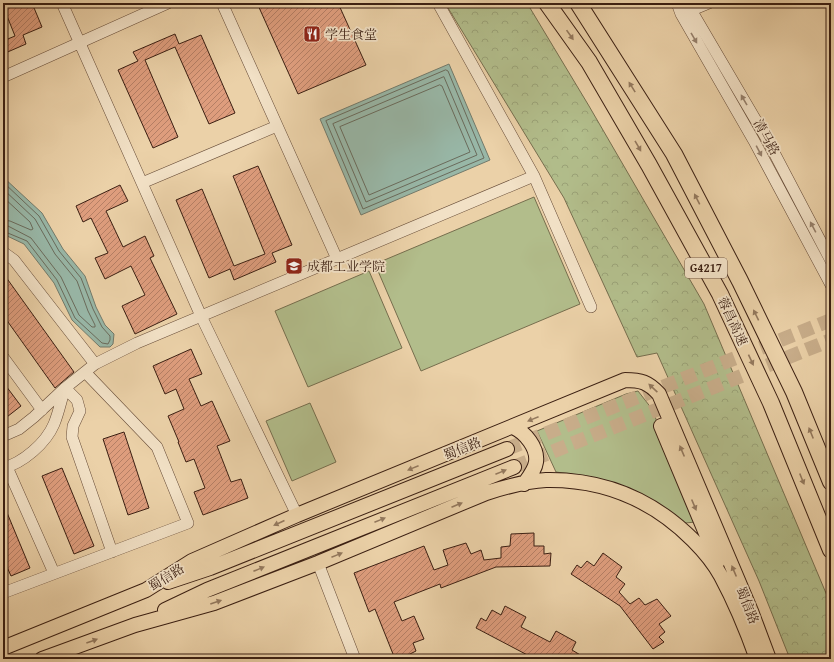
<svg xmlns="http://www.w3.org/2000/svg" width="834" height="662" viewBox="0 0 834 662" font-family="'Gentium Book Plus','Noto Serif SC',serif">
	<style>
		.forest { fill: url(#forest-crowns); stroke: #766e4e }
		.green { fill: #b2bd8b; stroke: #766e4e }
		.water { fill: #98b7a7; stroke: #737a6b }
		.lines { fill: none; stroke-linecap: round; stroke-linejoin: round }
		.shore { stroke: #6a6b5c; stroke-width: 1 }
		.building { fill: url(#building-hatch); stroke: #3b1f12 }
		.major-tunnel { stroke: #c8ad8a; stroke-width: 14; stroke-dasharray: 14 7; stroke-linecap: butt }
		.minor-casing { stroke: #674c38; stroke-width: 12 }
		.major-casing { stroke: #3b1f12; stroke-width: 16 }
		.highway-casing { stroke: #3b1f12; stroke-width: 18 }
		.minor { stroke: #f2e1c6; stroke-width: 11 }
		.major { stroke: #ebd1a8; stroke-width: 14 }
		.highway { stroke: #ebd1a8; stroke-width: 16 }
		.oneway { fill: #93785d }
		.oneway2 { fill: #96806c }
		.labels { text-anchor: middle; stroke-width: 3.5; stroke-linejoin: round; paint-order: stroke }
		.shield { fill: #f2e1c6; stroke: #725948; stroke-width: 1 }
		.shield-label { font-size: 12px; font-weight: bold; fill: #3b1f12 }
		.poi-label { font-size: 13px; fill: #3b1f12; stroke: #f2e1c6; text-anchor: start }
		.street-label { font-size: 13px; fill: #3b1f12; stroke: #f2e1c6 }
	</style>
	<defs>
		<pattern id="forest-crowns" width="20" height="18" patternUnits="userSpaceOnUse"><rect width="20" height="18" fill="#b2bd8b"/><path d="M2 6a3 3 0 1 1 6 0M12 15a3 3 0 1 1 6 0" fill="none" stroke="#9aa277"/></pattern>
		<pattern id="building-hatch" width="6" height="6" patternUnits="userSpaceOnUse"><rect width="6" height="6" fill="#de9d7d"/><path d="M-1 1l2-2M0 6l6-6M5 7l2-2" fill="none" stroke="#b57f65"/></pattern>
	</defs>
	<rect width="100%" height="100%" fill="#ebd1a8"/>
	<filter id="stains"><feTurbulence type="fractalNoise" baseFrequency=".005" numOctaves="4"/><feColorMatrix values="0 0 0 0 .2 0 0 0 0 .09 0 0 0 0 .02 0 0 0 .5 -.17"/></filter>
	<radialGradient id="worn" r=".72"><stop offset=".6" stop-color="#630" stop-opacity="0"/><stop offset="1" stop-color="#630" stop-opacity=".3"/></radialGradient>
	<path class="forest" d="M445,3H527L589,106L704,304L831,605V659H790L759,581L657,353L637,357L564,198Z"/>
	<path class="green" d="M534,197L580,304L421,371L375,264Z
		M369,271L402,348L308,387L275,311Z
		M638,391L652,409L696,522L685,523L636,491L590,477L556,472L537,431L626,394Z
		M310,403L336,462L292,481L266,421Z"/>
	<path class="water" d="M449,64L490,160L361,215L320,119Z
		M3,177L42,213L63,249L85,276L96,307L105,325L114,334L113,344L110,347H100L72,320L54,283L24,244L3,234Z"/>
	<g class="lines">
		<path class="shore" d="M446,70L448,71L484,158L363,209L326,121Z
			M444,77L477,155L366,202L333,124Z
			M440,85L442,86L470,152L369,195L340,127Z
			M3,182L39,216L59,251L81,278L93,309L102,327L110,336V340L108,344L102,343L75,318L57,280L27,241L3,231
			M3,189L35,219L55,254L77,281L88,311L95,325V327H92L79,315L61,277L31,238L8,226H3
			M3,197L30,222L33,229L31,230L10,221L3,220"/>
	</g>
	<path class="building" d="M3,3H32L42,27L23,35L26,44L3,54V41L15,36L3,6Z
		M257,3H338L366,65L298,94Z
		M175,34L179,44L201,35L235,113L209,124L175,47L145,60L178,137L153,148L118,70L138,61L133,52Z
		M258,166L292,245L272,253L276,262L234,280L230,269L209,278L176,200L202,189L234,266L265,254L233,176Z
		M120,185L128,201L106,211L123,247L145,236L154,256L150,258L177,314L135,334L122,306L145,295L131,266L105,279L95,258L108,253L91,218L83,222L76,206Z
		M3,273L74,372L55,388L3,315Z
		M191,349L202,374L189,379L201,406L212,401L230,441L217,446L231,482L241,479L248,498L203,515L194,492L205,488L194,459L186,462L178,442H179L168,416L184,409L176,389L165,394L153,366Z
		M3,382L21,406L3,420Z
		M124,432L149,508L128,515L103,439Z
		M62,468L94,546L74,554L42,476Z
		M3,503L30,568L11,576L3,558Z
		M534,533V546H544V554L551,553L550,566L496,567L441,588L440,584L394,602L402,621L414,616L424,639L413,643L416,651L406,656L407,659H395L375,609L369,612L354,573L424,546L434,570L448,565L443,550L466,543L471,554L481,550L484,560L501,558V547L510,546L511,534Z
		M603,553L622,567L616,577L625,584L619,592L630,604L639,598L645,605L657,599L671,616L659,624L665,632L659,637L664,642L653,649L620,606L571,574L577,565L581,568L587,561L594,566Z
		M505,606L526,617L521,627L550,642L556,631L576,642L572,650L587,659H535L476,628L481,618L486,621L492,610L501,615Z"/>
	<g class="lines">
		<path class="major-tunnel" d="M507,449L831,320
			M514,467L831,340"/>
		<g class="minor-casing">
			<path id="minor" d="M62,3L201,316L297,515
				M222,3L337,259
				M438,3L534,176L591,307
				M677,3L681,14L754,141L831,285
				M687,3L768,141L831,261
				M685,13L709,3
				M3,77L168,3
				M142,183L277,126
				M3,252L14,260L95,364
				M3,357L42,410
				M3,436L19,429L34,417L65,388L95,364L137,343L534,176
				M7,467L54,573
				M3,468C23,463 46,443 54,424C59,412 61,400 65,388L77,400L80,411L73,426L72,437L112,552
				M318,563L355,659
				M3,593L188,523L157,447L85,372"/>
		</g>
		<g class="major-casing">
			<path id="major" d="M670,423L661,426L715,555L717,563
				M513,427C525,432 538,448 536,462C535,470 529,477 524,484
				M168,582L210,568L507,449
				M165,610L207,590L514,467
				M3,648L146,590L192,561L297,515L625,380C641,380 648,382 659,394L751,611L769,659
				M42,659L135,625L214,603L318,563L486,493C505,487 526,481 546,480C604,479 652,499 693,540C703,550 714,563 721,576C735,602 747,631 757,659"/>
		</g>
		<g class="highway-casing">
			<path id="highway" d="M547,3L589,62L649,165L720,294L771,403L831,550
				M578,3L674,154L740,281L794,392L831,482"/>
		</g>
		<use href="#minor" class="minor"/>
		<use href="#major" class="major"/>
		<use href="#highway" class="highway"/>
	</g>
	<defs><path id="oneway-solid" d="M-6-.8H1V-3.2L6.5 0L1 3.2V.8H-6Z"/></defs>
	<g class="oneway">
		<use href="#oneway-solid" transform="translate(570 35) rotate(55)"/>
		<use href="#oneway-solid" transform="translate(632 87) rotate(-122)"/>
		<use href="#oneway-solid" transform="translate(638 146) rotate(60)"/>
		<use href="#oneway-solid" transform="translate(697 199) rotate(-117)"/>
		<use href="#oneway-solid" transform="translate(756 315) rotate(-116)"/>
		<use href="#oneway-solid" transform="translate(751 360) rotate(65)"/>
		<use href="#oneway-solid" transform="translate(653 388) rotate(-137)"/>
		<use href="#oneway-solid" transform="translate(533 419) rotate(158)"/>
		<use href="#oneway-solid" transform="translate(811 433) rotate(-112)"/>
		<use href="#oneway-solid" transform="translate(682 451) rotate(-113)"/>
		<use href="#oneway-solid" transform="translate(413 468) rotate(158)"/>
		<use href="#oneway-solid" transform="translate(501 472) rotate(-22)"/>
		<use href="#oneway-solid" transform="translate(802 479) rotate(68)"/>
		<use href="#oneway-solid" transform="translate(457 505) rotate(-23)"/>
		<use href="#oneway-solid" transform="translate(694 505) rotate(67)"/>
		<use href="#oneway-solid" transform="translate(380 520) rotate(-22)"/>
		<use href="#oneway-solid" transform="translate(279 523) rotate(156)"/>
		<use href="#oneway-solid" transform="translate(337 555) rotate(-22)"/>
		<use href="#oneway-solid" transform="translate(259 569) rotate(-22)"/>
		<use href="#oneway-solid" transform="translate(734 571) rotate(-113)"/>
		<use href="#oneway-solid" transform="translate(216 602) rotate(-19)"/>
		<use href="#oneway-solid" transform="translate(92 641) rotate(-20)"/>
	</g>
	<g class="oneway2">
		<use href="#oneway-solid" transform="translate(694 38) rotate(60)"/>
		<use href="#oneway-solid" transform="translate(744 100) rotate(-120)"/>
		<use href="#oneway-solid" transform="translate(759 151) rotate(62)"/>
		<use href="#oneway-solid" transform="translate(813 227) rotate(-118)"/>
	</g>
	<defs>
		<g id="restaurant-square" transform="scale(0.9)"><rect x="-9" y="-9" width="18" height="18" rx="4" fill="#8f2418" stroke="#f2e1c6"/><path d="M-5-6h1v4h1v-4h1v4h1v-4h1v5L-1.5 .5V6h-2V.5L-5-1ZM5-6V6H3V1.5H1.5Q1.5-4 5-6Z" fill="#fff"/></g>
		<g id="university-square" transform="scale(0.9)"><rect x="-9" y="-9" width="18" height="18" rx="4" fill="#8f2418" stroke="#f2e1c6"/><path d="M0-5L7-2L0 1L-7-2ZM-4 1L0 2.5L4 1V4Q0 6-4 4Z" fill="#fff"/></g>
	</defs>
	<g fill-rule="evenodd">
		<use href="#restaurant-square" x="312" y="34"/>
		<use href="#university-square" x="294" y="266"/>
	</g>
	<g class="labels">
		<rect class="shield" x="685" y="258" width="42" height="20" rx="3"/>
		<g class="shield-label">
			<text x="706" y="272">G4217</text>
		</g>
		<g class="poi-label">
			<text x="325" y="39">学生食堂</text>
			<text x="307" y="271">成都工业学院</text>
		</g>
		<g class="street-label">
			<text transform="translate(767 137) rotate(61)" y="5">清马路</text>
			<text transform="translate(733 321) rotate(65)" y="5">蓉昌高速</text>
			<text transform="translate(462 448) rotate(-22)" y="5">蜀信路</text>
			<text transform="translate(166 577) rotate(-32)" y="5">蜀信路</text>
			<text transform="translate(748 605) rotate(68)" y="5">蜀信路</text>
		</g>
	</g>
	<rect width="834" height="662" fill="none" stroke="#ebd1a8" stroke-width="16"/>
	<rect x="4" y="4" width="826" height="654" fill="none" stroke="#3b1f12" stroke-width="2"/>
	<rect x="8" y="8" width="818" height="646" fill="none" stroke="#3b1f12"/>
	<rect width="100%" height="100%" filter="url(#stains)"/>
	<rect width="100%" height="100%" fill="url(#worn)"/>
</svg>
